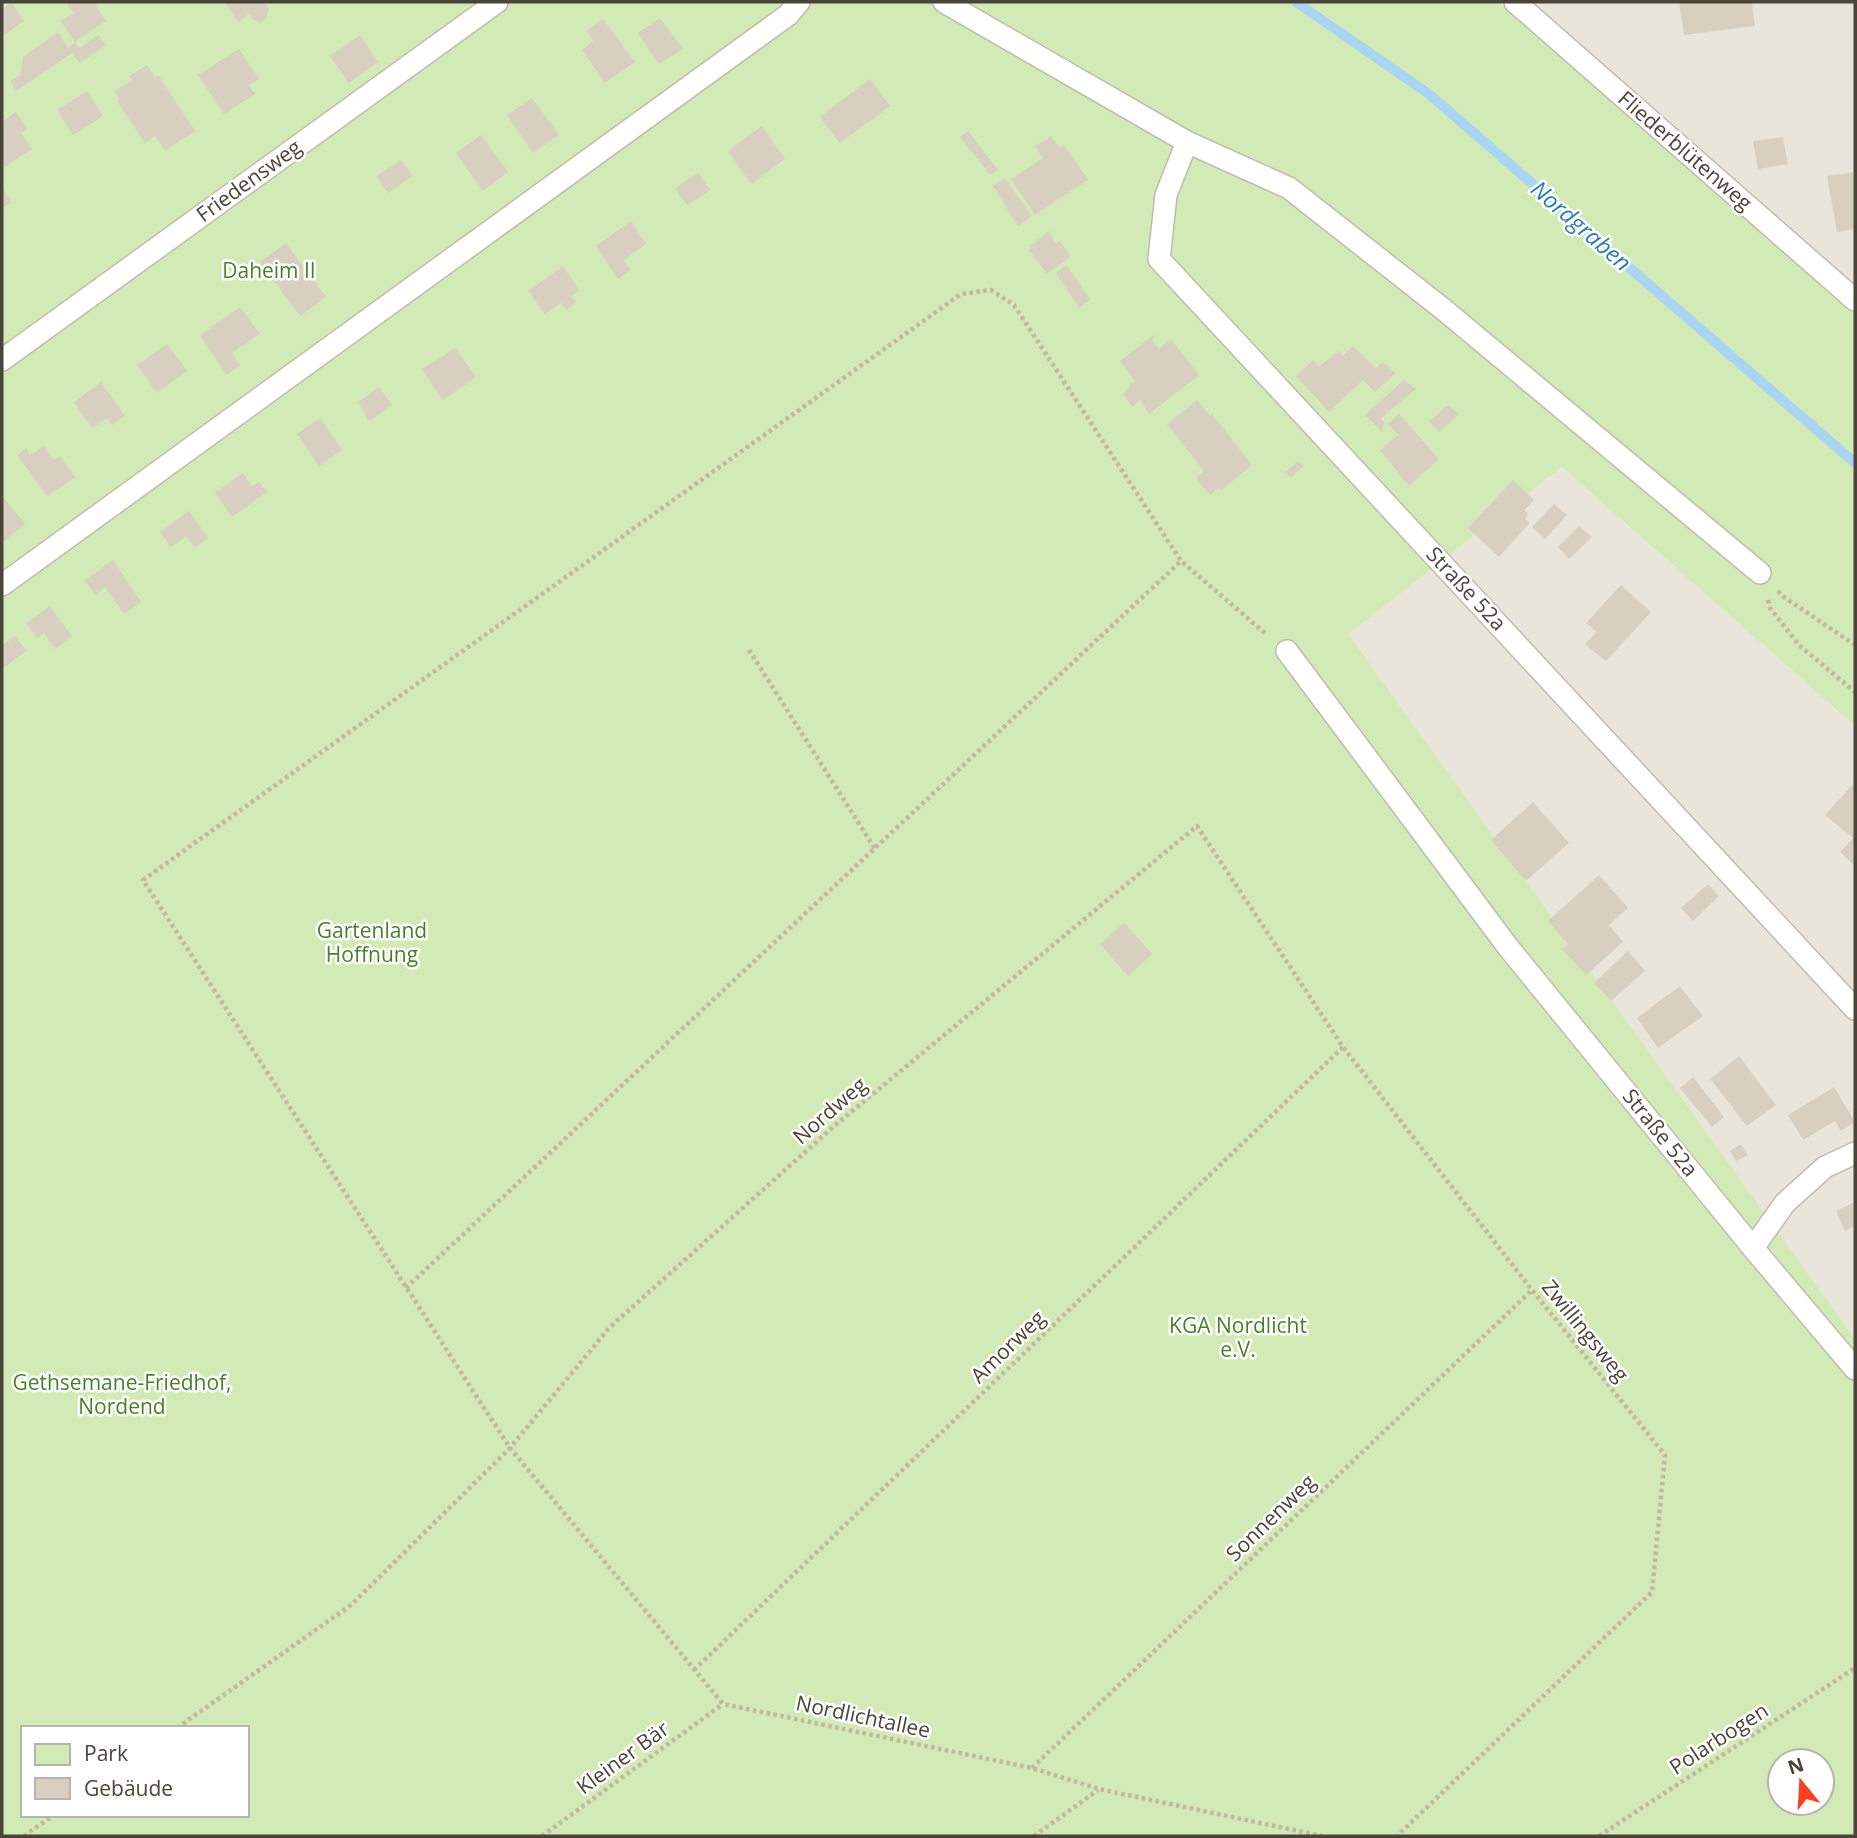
<svg xmlns="http://www.w3.org/2000/svg" width="1857" height="1838" viewBox="0 0 1857 1838" font-family="'Open Sans',sans-serif">
	<style>
		.residential { fill: #eae5da }
		.green { fill: #d2eab5; fill-rule: evenodd }
		.lines { fill: none; stroke-linecap: round; stroke-linejoin: round }
		.stream { stroke: #a9d4f2; stroke-width: 10 }
		.building { fill: #d8cfc1 }
		.lane-casing { stroke: #c2bbae; stroke-width: 24 }
		.path { stroke: #c4b79f; stroke-width: 4.5; stroke-dasharray: 3.5 3.5; stroke-linecap: butt }
		.lane { stroke: #fff; stroke-width: 21 }
		.labels { text-anchor: middle; stroke-width: 5; stroke-linejoin: round; paint-order: stroke }
		.street-label { font-size: 21px; fill: #4b4439; stroke: #fff }
		.park-label { font-size: 21px; fill: #4a7f2a; stroke: #fff }
		.water-label { font-size: 23px; font-style: italic; fill: #2e7ab2; stroke: #fff }
	</style>
	<rect width="100%" height="100%" fill="#f6f3ec"/>
	<path class="residential" d="M1528,2H1855V290Z
		M1562,467L1855,726V1339L1347,634Z"/>
	<path class="green" d="M2,2H1499L1855,313V726L1562,467L1348,634L1855,1339V1836H2ZM23,1728H247V1815H23ZM1780,1761H1822V1803H1780Z"/>
	<g class="lines">
		<path class="stream" d="M1296,2L1429,94L1855,463"/>
	</g>
	<path class="building" d="M71,2H94L106,21L75,42L61,21L74,13L67,4Z
		M225,2H264L269,9L266,19L261,22L253,20L249,14L238,22Z
		M1679,2H1752L1755,26L1684,35Z
		M12,3L24,21L5,34L2,30V9Z
		M660,18L683,49L659,64L638,33Z
		M603,19L635,62L605,83L582,50L593,41L587,31Z
		M58,32L68,48L75,42L79,48L98,35L106,45L80,63L72,53L16,91L10,81L20,75L23,57Z
		M360,35L378,62L349,83L330,56Z
		M239,49L259,79L249,85L255,94L224,114L198,75Z
		M147,65L155,78L158,75L195,131L165,151L155,136L145,143L117,101L120,100L114,91L133,80L129,76Z
		M870,79L890,106L840,143L820,117Z
		M87,91L103,116L73,135L57,110Z
		M532,98L559,135L533,153L507,115Z
		M16,112L27,129L21,133L32,149L5,167L2,162V122Z
		M762,126L785,159L751,184L728,151Z
		M968,131L998,170L990,175L960,137Z
		M481,135L508,172L483,191L456,153Z
		M1051,136L1059,148L1064,145L1088,180L1035,215L1011,179L1043,158L1035,146Z
		M1783,137L1788,164L1758,169L1753,141Z
		M401,160L413,176L388,193L377,176Z
		M1855,172V229L1837,232L1827,176Z
		M698,173L710,190L687,205L675,188Z
		M1005,178L1032,217L1018,226L993,186Z
		M2,188L11,202L2,209Z
		M631,221L646,244L624,260L631,270L618,279L596,246Z
		M1049,231L1056,244L1060,241L1071,256L1047,274L1029,250L1032,248L1030,246Z
		M286,243L326,297L300,316L260,262Z
		M1067,265L1090,300L1079,308L1056,273Z
		M563,266L579,290L571,296L576,302L566,310L561,303L545,314L528,291Z
		M240,307L260,334L232,353L240,365L227,375L200,335Z
		M1155,334L1152,340L1159,349L1171,339L1199,375L1149,414L1140,400L1132,407L1123,394L1130,388L1129,385L1135,381L1120,361Z
		M167,344L187,371L157,393L137,365Z
		M1353,346L1376,368L1382,362L1396,373L1375,392L1363,380L1329,412L1296,376L1313,360L1319,367L1338,351L1343,356Z
		M455,348L476,377L443,400L422,369Z
		M1404,380L1416,389L1381,418L1384,423L1382,432L1365,415Z
		M101,382L125,416L112,425L107,418L92,428L74,402Z
		M379,387L392,405L369,421L358,402Z
		M1197,400L1210,416L1212,414L1252,465L1221,490L1218,488L1210,495L1196,478L1204,471L1167,424Z
		M1448,405L1459,414L1439,432L1429,421Z
		M1399,414L1439,459L1409,486L1380,450L1398,435L1388,424Z
		M320,418L342,450L319,466L297,434Z
		M44,446L54,460L60,456L75,477L47,496L17,455L26,448L30,455Z
		M1298,461L1303,466L1291,478L1286,472Z
		M243,473L252,486L259,482L267,492L232,517L215,493Z
		M1513,480L1534,500L1524,510L1528,514L1525,519L1530,523L1499,557L1468,528Z
		M2,496L25,524L2,543Z
		M1554,504L1567,515L1545,539L1532,527Z
		M189,511L208,538L195,548L186,536L171,547L160,532Z
		M1579,526L1592,537L1569,559L1558,547Z
		M113,560L141,602L124,614L105,587L95,595L85,580Z
		M1621,585L1651,612L1606,661L1585,644L1597,632L1586,623Z
		M50,606L72,636L55,649L44,633L37,638L26,623Z
		M15,636L26,651L2,669V646Z
		M1855,782V866L1840,852L1853,838L1825,815Z
		M1533,802L1569,843L1526,881L1491,840Z
		M1599,875L1628,908L1609,925L1623,942L1586,975L1562,949L1568,944L1548,921Z
		M1708,884L1719,896L1693,921L1681,908Z
		M1124,923L1152,954L1128,976L1100,944Z
		M1628,951L1645,971L1611,1001L1594,983Z
		M1680,986L1703,1016L1658,1048L1637,1018Z
		M1739,1056L1776,1105L1747,1126L1710,1079Z
		M1693,1077L1724,1117L1712,1127L1680,1088Z
		M1834,1087L1855,1122L1841,1131L1835,1121L1803,1140L1788,1115Z
		M1741,1144L1748,1155L1736,1161L1730,1151Z
		M1855,1202V1226L1845,1231L1836,1211Z"/>
	<g class="lines">
		<g class="lane-casing">
			<path id="lane" d="M944,2L1187,142L1289,188L1443,309L1760,573
				M1515,2L1855,300
				M1187,142L1166,195L1159,259L1855,1009
				M2,360L497,2
				M2,585L788,15L799,2
				M1287,651L1508,947L1753,1248L1855,1369
				M1753,1248L1785,1203L1825,1167L1855,1153"/>
		</g>
		<path class="path" d="M1778,591L1784,597L1855,645
			M1768,600L1770,608L1799,645L1855,692
			M1265,633L1181,561L1014,305L991,290L961,294L143,880L510,1448L723,1704L1032,1768L1099,1789L1322,1836
			M749,650L875,849
			M406,1288L1181,561
			M694,1670L1343,1047
			M177,1728L351,1605L510,1448L609,1328L833,1127L1197,826L1343,1047L1532,1290L1665,1455L1652,1592L1397,1836
			M1032,1768L1532,1290
			M24,1836L54,1815
			M542,1836L723,1704
			M1034,1836L1098,1790
			M1599,1836L1855,1668"/>
		<use href="#lane" class="lane"/>
	</g>
	<g class="labels">
		<g class="street-label">
			<text transform="translate(1685 151) rotate(41)" y="7">Fliederblütenweg</text>
			<text transform="translate(249 181) rotate(-36)" y="7">Friedensweg</text>
			<text transform="translate(1466 589) rotate(47)" y="7">Straße 52a</text>
			<text transform="translate(830 1111) rotate(-41)" y="7">Nordweg</text>
			<text transform="translate(1660 1133) rotate(51)" y="7">Straße 52a</text>
			<text transform="translate(1585 1331) rotate(51)" y="7">Zwillingsweg</text>
			<text transform="translate(1008 1347) rotate(-44)" y="7">Amorweg</text>
			<text transform="translate(1271 1518) rotate(-44)" y="7">Sonnenweg</text>
			<text transform="translate(863 1717) rotate(12)" y="7">Nordlichtallee</text>
			<text transform="translate(1719 1739) rotate(-33)" y="7">Polarbogen</text>
			<text transform="translate(623 1758) rotate(-36)" y="7">Kleiner Bär</text>
		</g>
		<g class="park-label">
			<text x="269" y="278">Daheim II</text>
			<text x="372" y="938">Gartenland<tspan x="372" dy="24">Hoffnung</tspan></text>
			<text x="1238" y="1333">KGA Nordlicht<tspan x="1238" dy="24">e.V.</tspan></text>
			<text x="122" y="1390">Gethsemane-Friedhof,<tspan x="122" dy="24">Nordend</tspan></text>
		</g>
		<g class="water-label">
			<text transform="translate(1581 226) rotate(41)" y="8">Nordgraben</text>
		</g>
	</g>
	<rect width="1857" height="1838" fill="none" stroke="#4b4439" stroke-width="7"/>
	<rect x="21" y="1726" width="228" height="91" fill="#ffffff" stroke="#b7b4b0" stroke-width="2"/>
	<rect x="35" y="1744" width="35" height="21" fill="#d2eab5" stroke="#b7b4b0" stroke-width="2"/>
	<text x="84" y="1761" font-size="21" fill="#4b4439">Park</text>
	<rect x="35" y="1778" width="35" height="21" fill="#d8cfc1" stroke="#b7b4b0" stroke-width="2"/>
	<text x="84" y="1796" font-size="21" fill="#4b4439">Gebäude</text>
	<g transform="translate(1801 1782) rotate(342)"><circle r="33" fill="#ffffff" stroke="#b7b4b0" stroke-width="2"/>
	<path d="M0-5L12 26L0 18L-12 26Z" fill="#fc3f1d"/>
	<text y="-10" font-size="19" font-weight="bold" text-anchor="middle" fill="#4b4439">N</text>
	</g>
</svg>
